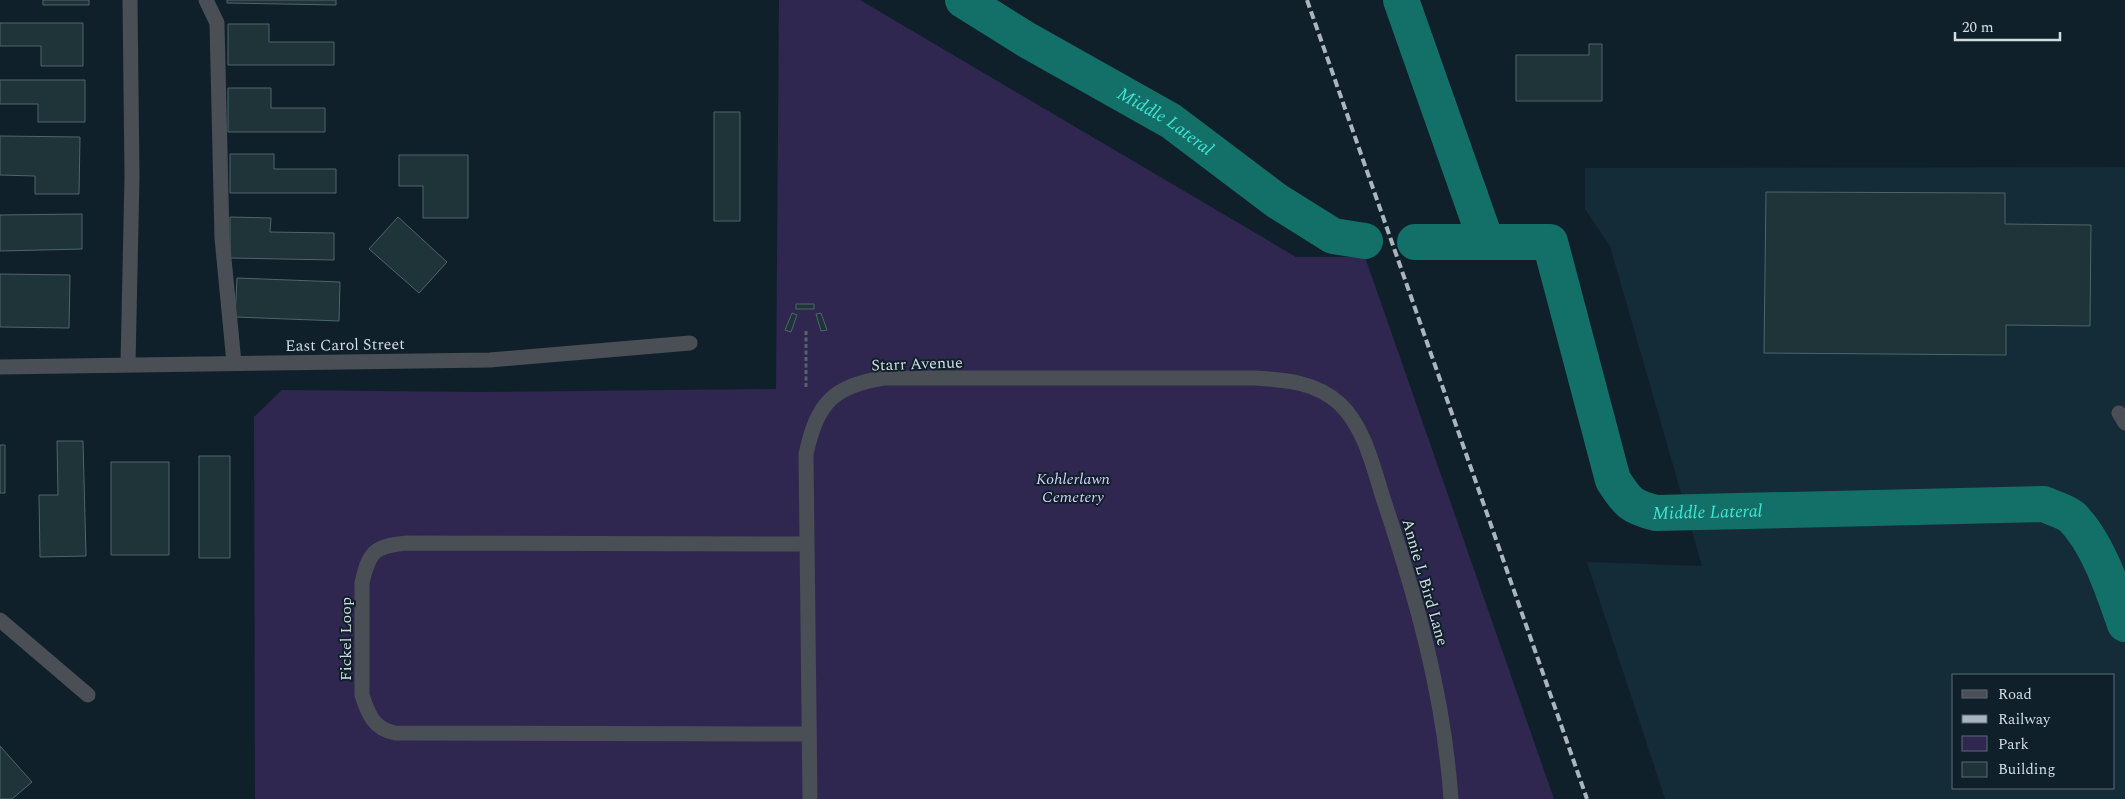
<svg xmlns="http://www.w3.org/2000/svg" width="2125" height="799" viewBox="0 0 2125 799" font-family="Spectral,serif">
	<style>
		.built { fill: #142b38; fill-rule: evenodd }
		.green { fill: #2f274f }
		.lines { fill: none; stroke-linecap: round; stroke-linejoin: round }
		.canal { stroke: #137068; stroke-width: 36 }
		.building { fill: #1e3439; stroke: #4e656b }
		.path { stroke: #55636c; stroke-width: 3; stroke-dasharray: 4 2.5; stroke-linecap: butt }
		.lane { stroke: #4a4e55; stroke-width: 15 }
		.street { stroke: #4a4e55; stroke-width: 15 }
		.rail { stroke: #aab5bd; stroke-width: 4; stroke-dasharray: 8 4; stroke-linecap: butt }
		.labels { text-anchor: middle; stroke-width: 4; stroke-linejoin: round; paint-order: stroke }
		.street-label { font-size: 16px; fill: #d1dbe2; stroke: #10202b }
		.park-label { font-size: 16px; font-style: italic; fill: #d4cff6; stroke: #10202b }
		.water-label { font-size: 18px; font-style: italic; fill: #41e4d5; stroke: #10202b }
	</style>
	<rect width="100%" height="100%" fill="#10202b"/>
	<path class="built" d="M2125,167V799H1665L1587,562L1702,566L1610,246L1585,209V168ZM1954,675H2114V788H1954Z"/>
	<path class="green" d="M779,0H860L1296,257H1365L1554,799H255L254,417L282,390L478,392L776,389Z"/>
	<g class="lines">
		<g class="canal">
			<path id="s1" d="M963,0L1027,40L1171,121L1277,201L1333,236L1365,241"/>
			<path d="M1401,0L1486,241"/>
			<path id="s2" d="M1415,242H1550L1613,480C1627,502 1631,507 1656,513L2044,504C2052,508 2065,511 2072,517C2098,543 2113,590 2125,624"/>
		</g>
	</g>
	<path class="building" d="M43,0H89V5H43Z
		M227,0H336V5L227,3Z
		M0,23H83V66H41V46H0Z
		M228,24H269V42H334V65H228Z
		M1589,44H1602V101H1516V55H1589Z
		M0,80H85V122H38V104H0Z
		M228,88H271V108H325V132H228Z
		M714,112H740V221H714Z
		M0,136L80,137L79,194H35V176L0,175Z
		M230,154H274V169H336V193H230Z
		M399,155H468V218H423V186H399Z
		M1766,192L2005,193V224L2091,225L2090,326L2006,325V355L1764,353Z
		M82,214V249L0,251V215Z
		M230,217L271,218L270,232L334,233V260L230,258Z
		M398,217L447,262L419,293L369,249Z
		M0,274L70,275L69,328L0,327Z
		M237,278L340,282L339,321L235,317Z
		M796,304H814V309H796Z
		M792,313L797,315L791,332L785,330Z
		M821,313L827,330L821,331L816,314Z
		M57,441H83L86,556L40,557L39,495H58Z
		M0,445H5V493H0Z
		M199,456H230V558H199Z
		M111,462H169V555H111Z
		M0,746L32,782L12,799H0Z"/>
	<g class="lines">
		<path class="path" d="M806,331V387"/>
		<path class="lane" d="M206,0L217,23L222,238L234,363
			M128,364L132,177L130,0
			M2119,413L2125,423
			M807,544L407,543C375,546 369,551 362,583V695C368,714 374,729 395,733L809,734
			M0,620L88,695
			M810,799L806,454C817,403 833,386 884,378H1255C1286,380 1316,382 1340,404C1366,429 1374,471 1385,504C1417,600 1444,697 1451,799"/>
		<path class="street" d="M0,367L490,360L690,343"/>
		<path class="rail" d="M1307,0L1587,799"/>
	</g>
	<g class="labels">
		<g class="street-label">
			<text transform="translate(345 344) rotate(-1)" y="6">East Carol Street</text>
			<text transform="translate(917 363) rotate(-2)" y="6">Starr Avenue</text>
			<text transform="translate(1426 582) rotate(74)" y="6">Annie L Bird Lane</text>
			<text transform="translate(345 639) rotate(-90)" y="6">Fickel Loop</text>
		</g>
		<g class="park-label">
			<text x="1073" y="484">Kohlerlawn<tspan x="1073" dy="18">Cemetery</tspan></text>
		</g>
		<g class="water-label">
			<text dy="6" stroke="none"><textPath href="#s1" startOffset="236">Middle Lateral</textPath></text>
			<text dy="6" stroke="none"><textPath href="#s2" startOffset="489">Middle Lateral</textPath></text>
		</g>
	</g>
	<rect x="1952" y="674" width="162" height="115" fill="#10202b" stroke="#5d6b74"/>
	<rect x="1962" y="690" width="25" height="8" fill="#4a4e55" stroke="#5d6b74"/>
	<text x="1998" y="699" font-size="15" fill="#d1dbe2">Road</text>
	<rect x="1962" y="715" width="25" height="8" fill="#aab5bd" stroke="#5d6b74"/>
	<text x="1998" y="724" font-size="15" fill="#d1dbe2">Railway</text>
	<rect x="1962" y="736" width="25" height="15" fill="#2f274f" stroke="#5d6b74"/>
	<text x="1998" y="749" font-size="15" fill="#d1dbe2">Park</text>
	<rect x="1962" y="762" width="25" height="15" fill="#1e3439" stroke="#5d6b74"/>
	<text x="1998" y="774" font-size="15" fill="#d1dbe2">Building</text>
	<path d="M1955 32v8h105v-8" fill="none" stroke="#d1dbe2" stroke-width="2.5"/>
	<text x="1962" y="32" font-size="15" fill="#d1dbe2" stroke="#10202b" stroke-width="4" paint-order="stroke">20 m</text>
</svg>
